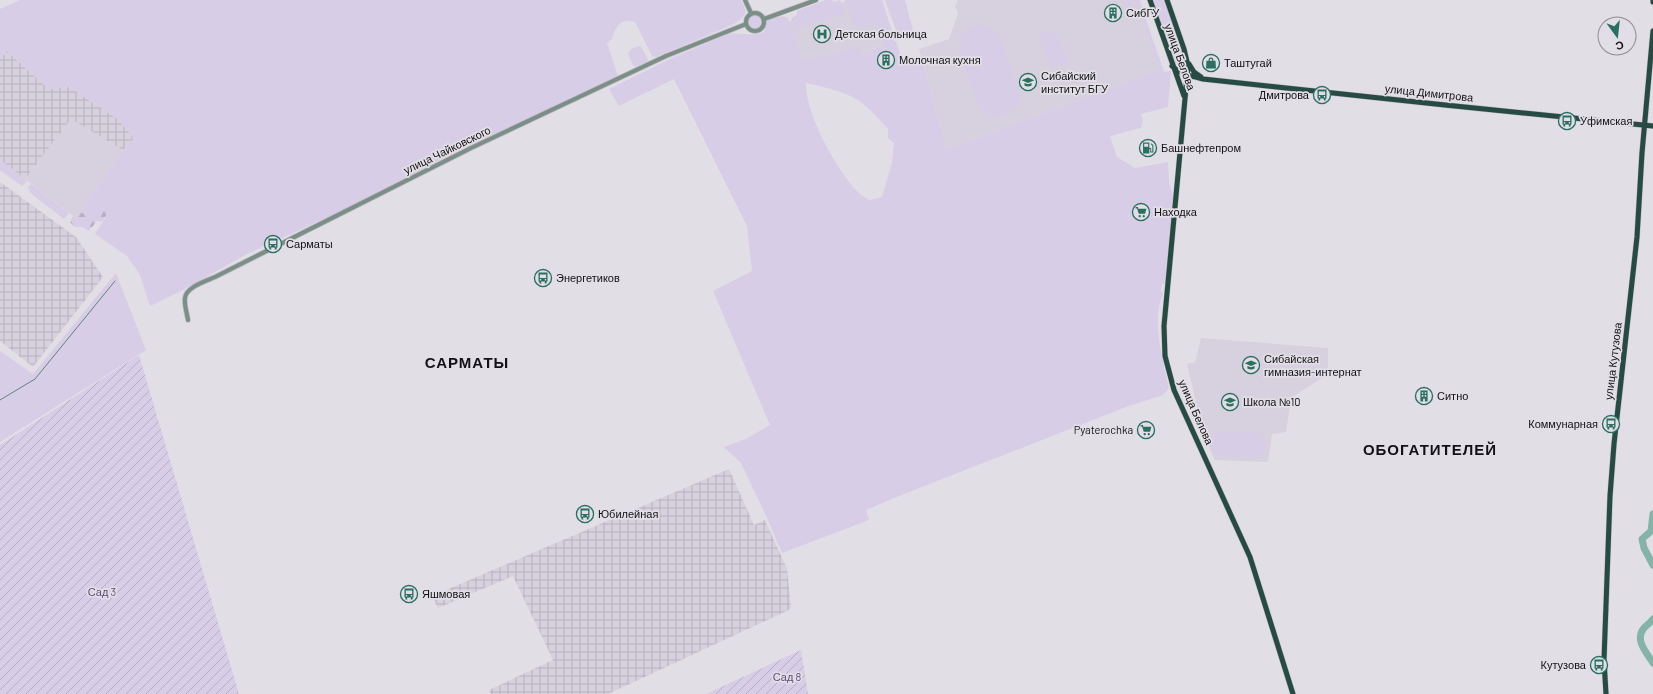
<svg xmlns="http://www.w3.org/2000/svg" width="1653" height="694" viewBox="0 0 1653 694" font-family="Barlow,sans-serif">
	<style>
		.built { fill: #d7d1df }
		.industrial { fill: url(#industrial-grid) }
		.grass { fill: #d8cde6; fill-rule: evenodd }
		.forest { fill: url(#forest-firs) }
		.garden { fill: url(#garden-furrows) }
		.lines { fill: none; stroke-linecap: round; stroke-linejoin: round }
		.stream { stroke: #62827b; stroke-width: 1 }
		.river { stroke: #85b3a7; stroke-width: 7 }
		.minor-casing { stroke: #bdb9c0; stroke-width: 5.5 }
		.major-casing { stroke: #bdb9c0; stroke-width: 6 }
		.minor { stroke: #7b8e88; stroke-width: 4 }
		.major { stroke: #274b42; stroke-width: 5 }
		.labels { text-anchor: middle; stroke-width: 3.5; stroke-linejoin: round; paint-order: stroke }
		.poi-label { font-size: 11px; fill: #121114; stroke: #e2dee6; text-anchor: start }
		.street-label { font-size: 11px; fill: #121114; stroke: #e2dee6 }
		.park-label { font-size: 11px; fill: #634b7b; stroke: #e2dee6 }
		.district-label { font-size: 15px; font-weight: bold; letter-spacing: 1px; fill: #121114; stroke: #e2dee6 }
	</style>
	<defs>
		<pattern id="industrial-grid" width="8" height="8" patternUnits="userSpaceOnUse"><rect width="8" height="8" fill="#d7d1df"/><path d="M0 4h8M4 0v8" fill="none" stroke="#b8b2be"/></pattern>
		<pattern id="forest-firs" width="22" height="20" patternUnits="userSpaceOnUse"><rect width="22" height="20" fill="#d8cde6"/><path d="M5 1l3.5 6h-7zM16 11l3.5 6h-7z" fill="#b8afc4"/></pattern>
		<pattern id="garden-furrows" width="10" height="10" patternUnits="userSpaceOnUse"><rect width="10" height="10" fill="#d8cde6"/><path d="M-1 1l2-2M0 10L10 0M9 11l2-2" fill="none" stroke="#b8afc4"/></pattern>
	</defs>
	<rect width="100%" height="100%" fill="#e2dee6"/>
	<path class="built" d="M849,0H880L894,41L800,75L771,28Z
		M958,0H1136L1159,70L947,149L919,49L949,39L958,13L955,6Z
		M71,119L123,150L76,218L25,179Z
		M1201,338L1328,348V374L1291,398L1286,432L1272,434L1268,462L1215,460L1204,436L1187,364L1195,362Z"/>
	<path class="industrial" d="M7,51L49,89L69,87L118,119L134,138L123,150L71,119L25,179L0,160V59Z
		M0,182L76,237L103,277L33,367L0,341Z
		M729,469L754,525L765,520L787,569L791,609L608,694H491L489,690L553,660L513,576L438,608L432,596Z"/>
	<path class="grass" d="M20,0H741L746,11L743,17L734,24L656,57L652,56L635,22C621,17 615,27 612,39L607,43L618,76L464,148L335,214L247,254L181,291L150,306L140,275L127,256L95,234L108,214L90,216L80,212L123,150L134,138L118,119L69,87L49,89L7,51L0,59V9Z
		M826,0H832L834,2L840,0L846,13L796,30L795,29L791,18L797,15V11Z
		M845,0H882L893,34L894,41H896L903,62L921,57L947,149L1159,70L1141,15L1144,14L1164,72L1171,71L1168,107L1141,114L1143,122L1141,128L1110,136L1117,157L1135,168L1168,162L1169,183L1173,195L1165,283L1162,284L1161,291L1163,294C1151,318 1163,363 1169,388L1163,395L1126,407L899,496L866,510L869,520L782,553L768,520L741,463L724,447L746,439L770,425L713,291L752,271L747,226L674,79L619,106L609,89L672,58L729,34C741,32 752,37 764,32C765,29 765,24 766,22C770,17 783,15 788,18L803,61L831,55L858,45L861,53L884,45L876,23L855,29ZM806,83C822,87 845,91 859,101C870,109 879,119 888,129V138L894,143L892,162L882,197L869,200C865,197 860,195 857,191C836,169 805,113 806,83Z
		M885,0H905L914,34L899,39Z
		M1125,0H1130L1135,14L1129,12Z
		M1134,0H1140L1144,12L1139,14Z
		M1152,0H1165L1185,60L1173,64Z
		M748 22a7 7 0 1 1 14 0a7 7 0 1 1-14 0Z
		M975,25C986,24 994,28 1000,37C1005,51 1010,65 1014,79C1016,83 1019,89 1020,93C1021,105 1009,116 999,116C990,117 983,112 978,105L959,52C959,39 962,29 975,25Z
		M1054,30L1056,31L1067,61L1066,64L1051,68L1039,37L1041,34Z
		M639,46L642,48L648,60L647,62L635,67L632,64L628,53L631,49Z
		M0,160L25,179L27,181L22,186L19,184L0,170Z
		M31,184L69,213L64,219L29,192L30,190L27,188Z
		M116,273L146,350L0,442V351L33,374Z
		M1218,431L1261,433L1266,442L1264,452L1257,457L1218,456C1209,450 1208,437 1218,431Z"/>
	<path class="forest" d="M99,206L108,213L102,222L97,221L89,231L82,227H75L70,222L73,216L76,218L80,212L90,216Z"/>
	<path class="garden" d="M139,355L239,694H0V445Z
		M801,650L808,694H706Z"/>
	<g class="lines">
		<path class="stream" d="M0,400L35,379L115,281"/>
		<path class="river" d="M1653,514L1651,531L1642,539L1644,548L1653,565
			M1653,619C1650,623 1647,625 1644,628C1634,640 1647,653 1653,663"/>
		<g class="minor-casing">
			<path id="minor" d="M745,0L751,13
				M746 22a9 9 0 1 1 18 0a9 9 0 1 1-18 0Z
				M764,19L816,0
				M188,320C187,313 184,305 185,298C186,287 206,281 215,277L471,148L632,72L666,56L746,24"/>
		</g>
		<g class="major-casing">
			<path id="major" d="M1150,0L1184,96
				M1167,0L1184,49L1188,66L1164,326L1165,356L1174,390L1250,557L1293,694
				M1653,0V2
				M1189,64L1194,72L1201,77
				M1172,66C1181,75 1192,76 1203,79L1445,105L1653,126
				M1606,694L1604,660L1610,496L1614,444L1637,237L1642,153L1653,31"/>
		</g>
		<use href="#minor" class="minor"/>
		<use href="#major" class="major"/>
	</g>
	<defs>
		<g id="building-ring" transform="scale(0.9)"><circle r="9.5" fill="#e2dee6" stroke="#2b6f61" stroke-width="1.5"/><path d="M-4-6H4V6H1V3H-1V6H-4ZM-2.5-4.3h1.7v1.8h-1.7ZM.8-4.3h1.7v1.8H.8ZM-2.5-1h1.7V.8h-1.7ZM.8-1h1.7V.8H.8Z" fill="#2b6f61"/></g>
		<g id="hospital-ring" transform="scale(0.9)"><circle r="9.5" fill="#e2dee6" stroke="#2b6f61" stroke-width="1.5"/><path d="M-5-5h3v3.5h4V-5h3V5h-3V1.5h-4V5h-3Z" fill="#2b6f61"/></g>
		<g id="shop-ring" transform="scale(0.9)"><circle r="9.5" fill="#e2dee6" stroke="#2b6f61" stroke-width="1.5"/><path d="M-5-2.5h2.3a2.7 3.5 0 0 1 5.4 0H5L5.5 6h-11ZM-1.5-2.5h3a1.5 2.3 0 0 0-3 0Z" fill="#2b6f61"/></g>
		<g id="university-ring" transform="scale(0.9)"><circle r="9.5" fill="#e2dee6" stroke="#2b6f61" stroke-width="1.5"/><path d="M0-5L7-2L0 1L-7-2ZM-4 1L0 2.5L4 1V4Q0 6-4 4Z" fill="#2b6f61"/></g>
		<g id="bus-ring" transform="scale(0.9)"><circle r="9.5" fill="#e2dee6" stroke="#2b6f61" stroke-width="1.5"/><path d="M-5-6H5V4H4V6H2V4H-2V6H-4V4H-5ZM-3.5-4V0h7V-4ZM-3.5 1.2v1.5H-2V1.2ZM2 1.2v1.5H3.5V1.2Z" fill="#2b6f61"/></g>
		<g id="fuel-ring" transform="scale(0.9)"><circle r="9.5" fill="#e2dee6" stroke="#2b6f61" stroke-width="1.5"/><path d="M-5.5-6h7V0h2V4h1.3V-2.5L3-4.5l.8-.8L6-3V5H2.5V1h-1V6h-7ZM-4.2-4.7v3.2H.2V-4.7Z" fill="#2b6f61"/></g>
		<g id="supermarket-ring" transform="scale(0.9)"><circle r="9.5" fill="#e2dee6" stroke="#2b6f61" stroke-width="1.5"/><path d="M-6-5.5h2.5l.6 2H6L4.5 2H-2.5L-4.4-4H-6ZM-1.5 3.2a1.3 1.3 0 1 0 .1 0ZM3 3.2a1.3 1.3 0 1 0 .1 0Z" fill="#2b6f61"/></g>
		<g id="school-ring" transform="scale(0.9)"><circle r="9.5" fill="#e2dee6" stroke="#2b6f61" stroke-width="1.5"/><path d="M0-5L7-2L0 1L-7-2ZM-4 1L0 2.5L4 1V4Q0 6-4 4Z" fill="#2b6f61"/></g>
	</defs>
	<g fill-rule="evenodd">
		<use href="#building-ring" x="1113" y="13"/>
		<use href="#hospital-ring" x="822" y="34"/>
		<use href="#building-ring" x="886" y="60"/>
		<use href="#shop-ring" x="1211" y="63"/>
		<use href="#university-ring" x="1028" y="82"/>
		<use href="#bus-ring" x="1322" y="95"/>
		<use href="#bus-ring" x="1567" y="121"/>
		<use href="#fuel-ring" x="1148" y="148"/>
		<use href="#supermarket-ring" x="1141" y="212"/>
		<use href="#bus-ring" x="273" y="244"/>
		<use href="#bus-ring" x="543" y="278"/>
		<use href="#school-ring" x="1251" y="365"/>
		<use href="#building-ring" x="1424" y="396"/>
		<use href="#school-ring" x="1230" y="402"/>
		<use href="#bus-ring" x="1611" y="424"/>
		<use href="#supermarket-ring" x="1146" y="430"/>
		<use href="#bus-ring" x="585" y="514"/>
		<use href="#bus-ring" x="409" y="594"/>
		<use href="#bus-ring" x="1599" y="665"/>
	</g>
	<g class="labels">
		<g class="poi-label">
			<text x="1126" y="17">СибГУ</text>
			<text x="835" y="38">Детская больница</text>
			<text x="899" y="64">Молочная кухня</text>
			<text x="1224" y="67">Таштугай</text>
			<text x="1041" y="80">Сибайский<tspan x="1041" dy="13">институт БГУ</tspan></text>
			<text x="1309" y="99" text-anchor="end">Дмитрова</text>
			<text x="1580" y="125">Уфимская</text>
			<text x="1161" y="152">Башнефтепром</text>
			<text x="1154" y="216">Находка</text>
			<text x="286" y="248">Сарматы</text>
			<text x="556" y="282">Энергетиков</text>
			<text x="1264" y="363">Сибайская<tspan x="1264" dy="13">гимназия-интернат</tspan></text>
			<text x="1437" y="400">Ситно</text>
			<text x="1243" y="406">Школа №10</text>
			<text x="1598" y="428" text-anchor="end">Коммунарная</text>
			<text x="1133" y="434" text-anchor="end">Pyaterochka</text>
			<text x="598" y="518">Юбилейная</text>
			<text x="422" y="598">Яшмовая</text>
			<text x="1586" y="669" text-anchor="end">Кутузова</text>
		</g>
		<g class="street-label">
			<text transform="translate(1180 57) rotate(70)" y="4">улица Белова</text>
			<text transform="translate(1429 93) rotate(6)" y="4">улица Димитрова</text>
			<text transform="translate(447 150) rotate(-26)" y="4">улица Чайковского</text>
			<text transform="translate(1613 361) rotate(-83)" y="4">улица Кутузова</text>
			<text transform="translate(1196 412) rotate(66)" y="4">улица Белова</text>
		</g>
		<g class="park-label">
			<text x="102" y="596">Сад 3</text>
			<text x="787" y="681">Сад 8</text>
		</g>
		<g class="district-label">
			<text x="467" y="368">САРМАТЫ</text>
			<text x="1430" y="455">ОБОГАТИТЕЛЕЙ</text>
		</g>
	</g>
	<g transform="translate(1617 36) rotate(165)"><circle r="19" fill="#e2dee6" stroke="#8f8c92"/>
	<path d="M0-3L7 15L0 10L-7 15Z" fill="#2b6f61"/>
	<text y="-6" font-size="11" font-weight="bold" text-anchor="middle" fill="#121114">С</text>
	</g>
</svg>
